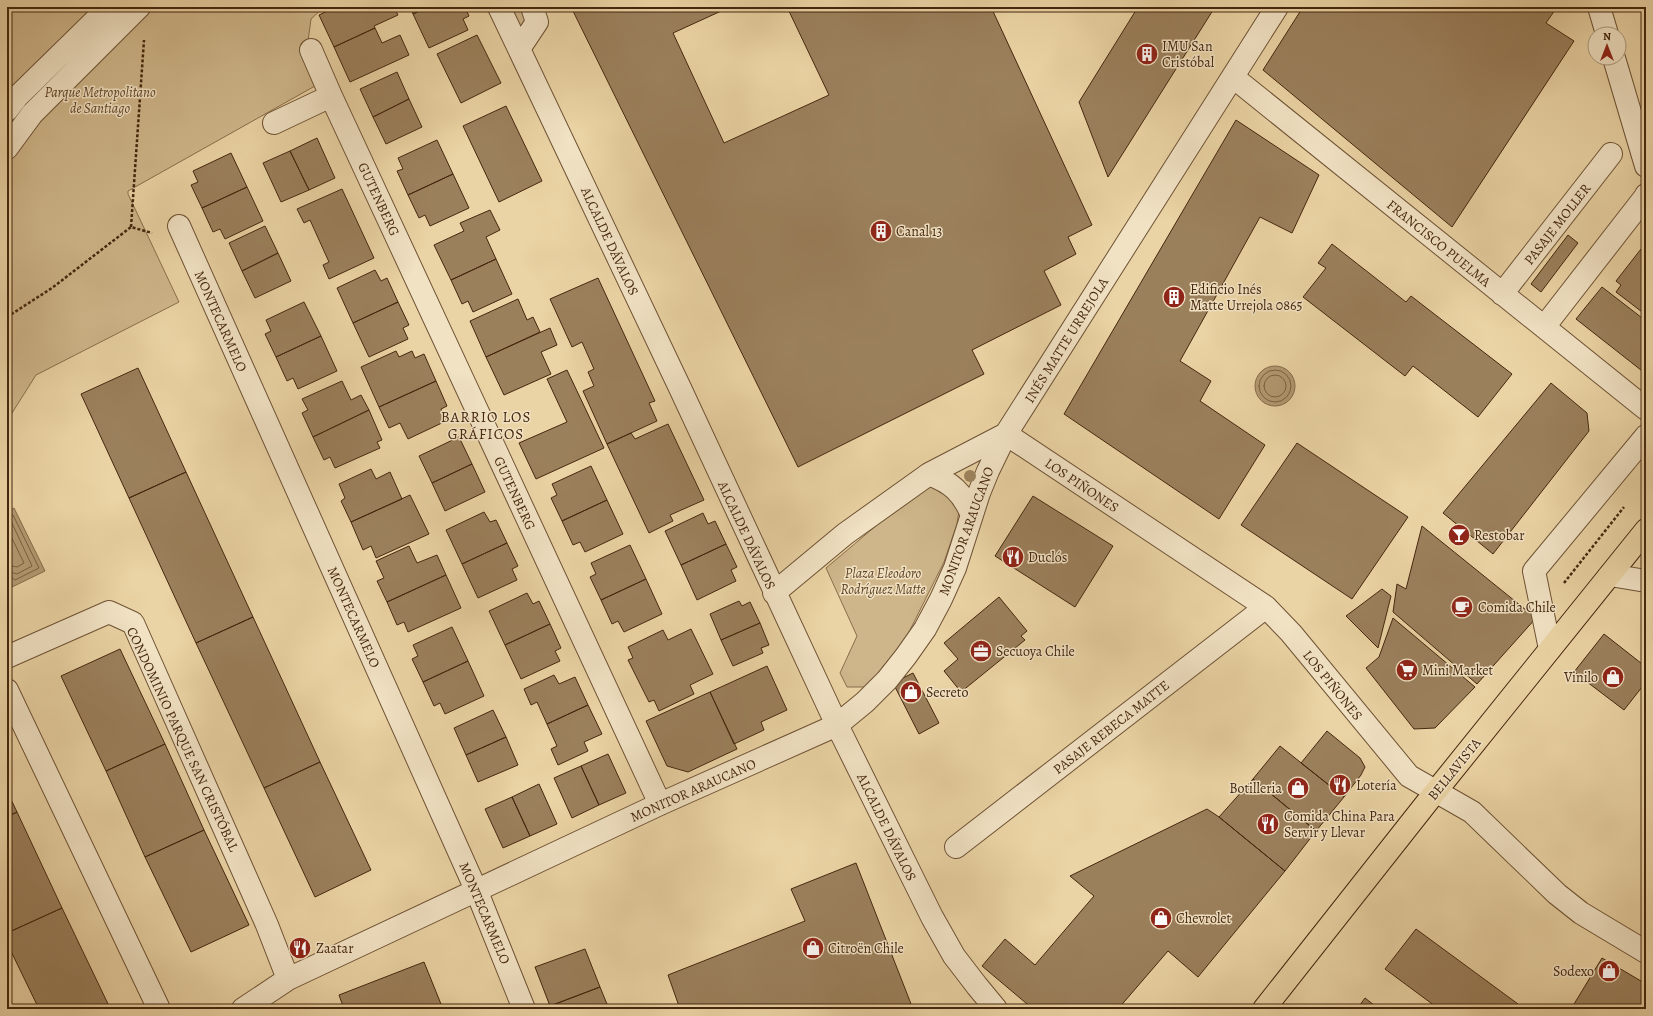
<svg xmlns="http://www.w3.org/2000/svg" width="1653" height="1016" viewBox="0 0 1653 1016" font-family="Alegreya,serif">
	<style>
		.green { fill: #ceb68a; stroke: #8a6e4c }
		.water { fill: #b29971; stroke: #866b49 }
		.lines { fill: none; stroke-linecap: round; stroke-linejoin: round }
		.shore { stroke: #7c6040; stroke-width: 1 }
		.building { fill: #9b805c; stroke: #45270e }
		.minor-casing { stroke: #6e5234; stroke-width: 24 }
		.major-casing { stroke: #45270e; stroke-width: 24 }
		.path { stroke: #45270e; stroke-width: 2.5; stroke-dasharray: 3 2; stroke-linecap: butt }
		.minor { stroke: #f1e2c4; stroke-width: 22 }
		.major { stroke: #ead3a4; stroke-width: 22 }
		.tree { fill: #9e845f }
		.labels { text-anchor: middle; stroke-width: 3; stroke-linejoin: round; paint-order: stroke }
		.poi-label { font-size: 14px; fill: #45270e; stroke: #f1e2c4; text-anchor: start }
		.park-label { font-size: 14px; font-style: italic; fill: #604427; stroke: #f1e2c4 }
		.street-label { font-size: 14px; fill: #45270e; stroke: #f1e2c4 }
		.neighbourhood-label { font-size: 15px; letter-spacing: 1px; fill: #45270e; stroke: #f1e2c4 }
	</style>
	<rect width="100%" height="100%" fill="#ead3a4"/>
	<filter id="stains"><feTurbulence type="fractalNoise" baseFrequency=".005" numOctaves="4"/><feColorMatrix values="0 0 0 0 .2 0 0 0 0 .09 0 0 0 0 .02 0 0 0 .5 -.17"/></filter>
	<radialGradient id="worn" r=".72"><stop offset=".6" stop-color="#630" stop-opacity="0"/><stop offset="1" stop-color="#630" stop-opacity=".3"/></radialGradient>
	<path class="green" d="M7,7H324L311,19L308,41L315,86L128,191V194L179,302L36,375L7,421Z
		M510,7H522L525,20L520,29Z
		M936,486L960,504L957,524L944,562L906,638L867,687H847L840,673L857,636L826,568L922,487Z"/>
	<path class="water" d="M1255 386a20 20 0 1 1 40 0a20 20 0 1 1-40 0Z
		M14,508L45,571L12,587L7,577V512Z"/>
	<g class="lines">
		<path class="shore" d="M1259 386a16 16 0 1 1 32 0a16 16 0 1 1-32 0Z
			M1264 386a11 11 0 1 1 22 0a11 11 0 1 1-22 0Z
			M7,515H13L39,568L15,580L10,576H7
			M7,520L11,521L32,566L17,574L7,571
			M7,528L24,563L17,567L7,565"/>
	</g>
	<path class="building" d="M336,7H394L398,15L374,26L375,28L334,47L319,15Z
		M410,7H428L413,14Z
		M428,7H465L469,16L463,19L468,30L429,48L413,14Z
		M571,7H730L673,33L724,143L829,95L787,7H991L1092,225L1068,237L1076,254L1044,271L1061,305L972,350L984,374L798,467Z
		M1138,7H1215L1108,177L1079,102Z
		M1303,7H1557L1546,23L1574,41L1452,227L1263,70Z
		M375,28L382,43L400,35L409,55L350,82L334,47Z
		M477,35L501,83L461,103L437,54Z
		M397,72L409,99L373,117L360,89Z
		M409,99L422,127L386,144L373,117Z
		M506,106L542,181L499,202L463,126Z
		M1236,120L1319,175L1292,233L1260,217L1180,361L1211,381L1200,401L1265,445L1219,519L1064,414Z
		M317,138L335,178L309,190L290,151Z
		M437,140L453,174L408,195L397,171L403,169L398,158Z
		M290,151L309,190L281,202L263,163Z
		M231,153L247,187L202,208L191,185L198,182L193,171Z
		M453,174L469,208L430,226L425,215L419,218L408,195Z
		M247,187L263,221L225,239L220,229L213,232L202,208Z
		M342,189L374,258L329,279L323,265L329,262L310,220L304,223L297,209Z
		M490,210L500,230L486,237L496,259L451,280L434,245L464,231L460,223Z
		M265,226L278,253L242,271L229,243Z
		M1568,235L1578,243L1541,292L1531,284Z
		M1332,244L1406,302L1411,296L1512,374L1478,417L1413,366L1405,376L1303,297L1326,268L1318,263Z
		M1641,249L1646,253V315L1616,292L1621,285L1616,281Z
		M278,253L291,281L255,298L242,271Z
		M496,259L512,294L473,312L468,301L462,304L451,280Z
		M375,270L381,281L387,278L398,302L353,323L337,288Z
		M598,278L655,401L649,403L657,421L607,444L583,391L594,386L588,372L594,369L582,342L572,347L550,299Z
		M1602,287L1646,321V374L1576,319Z
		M518,299L527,320L533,317L540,332L486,357L470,321Z
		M304,302L321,336L276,357L265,334L271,331L266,320Z
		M398,302L409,325L403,328L408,339L369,357L353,323Z
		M550,328L557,345L541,352L551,374L504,395L486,357Z
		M321,336L337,371L298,389L293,378L287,381L276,357Z
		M396,351L399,357L412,351L415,358L424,354L436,381L379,407L361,367Z
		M138,368L186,472L129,498L81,394Z
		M567,370L604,448L536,479L519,443L567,422L547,379Z
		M342,381L351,400L361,395L369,410L313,437L302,413L308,410L302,399Z
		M436,381L447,406L441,409L446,421L408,439L400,423L389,428L379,407Z
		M1551,383L1587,413L1589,431L1493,554L1443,513Z
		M369,410L382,440L377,442L380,448L335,468L330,457L324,460L313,437Z
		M668,424L704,500L670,515L673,521L649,533L607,444L631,433L635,439Z
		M459,437L472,464L432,483L419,456Z
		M1297,443L1408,517L1352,599L1241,525Z
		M472,464L485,492L445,511L432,483Z
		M591,466L607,500L562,521L551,498L557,495L552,484Z
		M371,469L376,479L390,472L402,499L351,522L341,501L345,498L339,484Z
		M186,472L253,617L196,643L129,498Z
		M410,495L429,534L376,558L371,546L363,550L351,522Z
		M1033,496L1113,546L1075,607L995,556Z
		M607,500L623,534L585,552L580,542L573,545L562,521Z
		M484,512L490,522L496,520L507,543L462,564L446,530Z
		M703,513L708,524L715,521L726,544L681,565L665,531Z
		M1422,526L1536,618L1477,684L1393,612L1397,584L1406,589Z
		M507,543L518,566L512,569L517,580L478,598L462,564Z
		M726,544L737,567L731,570L736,581L697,600L681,565Z
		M630,545L646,579L601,600L590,577L596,574L591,563Z
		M409,546L417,563L437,555L446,575L387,602L377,581L384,578L376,561Z
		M446,575L461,608L408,632L404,622L397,625L387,602Z
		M646,579L662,614L624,632L618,621L612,624L601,600Z
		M1382,589L1391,596L1378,648L1346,616Z
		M527,593L533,604L539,601L550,624L505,645L489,611Z
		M999,597L1027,631L1021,636L1025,640L961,692L944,671L958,659L944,643Z
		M739,601L742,606L750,602L760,623L721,640L710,614Z
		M253,617L320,762L264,788L196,643Z
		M1393,618L1475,687L1435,728L1414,729L1366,668L1379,657Z
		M760,623L769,645L761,648L763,653L733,666L721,640Z
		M550,624L561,648L555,651L560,661L521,679L505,645Z
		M452,627L468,661L423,682L412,659L418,656L413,645Z
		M691,629L713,674L690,685L694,694L659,711L654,700L649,702L628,660L633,658L628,647L663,630L668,640Z
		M1604,634L1646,667V682L1624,710L1574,672Z
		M120,649L165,744L106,771L61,676Z
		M468,661L484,696L445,714L440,703L434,706L423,682Z
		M767,666L787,710L761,722L764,730L734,744L710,692Z
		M913,673L939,723L919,734L893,683Z
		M554,675L559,684L575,677L588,705L547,724L537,702L531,705L524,689Z
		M710,692L737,749L688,772L667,766L646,721Z
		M588,705L602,734L584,742L588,751L558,765L551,749L557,746L547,724Z
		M493,710L506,737L466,755L454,728Z
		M1327,731L1360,758L1365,767L1361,775L1344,797L1301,763Z
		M506,737L518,765L478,782L466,755Z
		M165,744L204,830L145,857L106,771Z
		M1280,746L1344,797L1316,831L1253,779Z
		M608,754L626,793L599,805L581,766Z
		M320,762L371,870L315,897L264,788Z
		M581,766L599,805L572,818L554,778Z
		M1253,779L1316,831L1285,871L1219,817Z
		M539,784L557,824L530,836L512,797Z
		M7,791L17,812L7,817Z
		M512,797L530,836L503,848L485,809Z
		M1207,809L1219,817L1285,871L1198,977L1168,951L1118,1009H1033L982,966L1005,939L1035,965L1094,896L1070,876Z
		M17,812L62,908L7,933V817Z
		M204,830L249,925L191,952L145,857Z
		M856,863L913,1009H680L668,975L805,921L791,889Z
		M62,908L109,1006L102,1009H39L7,943V933Z
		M1416,929L1518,1004L1514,1009H1439L1385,969Z
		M585,949L600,987L550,1006L535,967Z
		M1602,958L1646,984V1009H1571Z
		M424,962L443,1009H344L339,995Z
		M600,987L609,1009H551L550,1006Z
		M1365,998L1379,1009H1357Z"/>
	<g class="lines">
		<g class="minor-casing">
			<path id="minor" d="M499,7L680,388L837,725L932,917L954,956L977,986L996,1009
				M1599,7L1607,34
				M519,49L537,22L532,7
				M311,50L331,96L660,804
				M1614,58L1646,166
				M1233,77L1646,409
				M7,110L17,97L109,7
				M274,123L331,96
				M7,148L32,114L139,7
				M179,226L477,892L524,1009
				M1502,294L1611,154
				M1544,327L1645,197L1646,195
				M1006,434L1266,607L1291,633L1409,776L1472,812L1557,894L1581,913L1646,952
				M929,474C952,483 962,492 972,515
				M1610,575L1646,581
				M774,593L845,534L929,474L1006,434
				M1550,649L1534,571L1646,436
				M7,657L109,612L133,623L267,925L288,979
				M7,690L159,1009
				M956,847L1266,607
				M243,1009L288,979L660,804L837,725L865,702L887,680L906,656L925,629L941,599L955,568L979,493L988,471L1006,434L1277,7"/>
		</g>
		<g class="major-casing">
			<path id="major" d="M1264,1009L1436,791L1646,530"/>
		</g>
		<path class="path" d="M131,227L144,40
			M7,317L52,288L131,227L152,233
			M1564,583L1624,507"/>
		<use href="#minor" class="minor"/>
		<use href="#major" class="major"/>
	</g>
	<circle class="tree" cx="970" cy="476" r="6"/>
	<defs>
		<g id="building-disc" transform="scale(1.15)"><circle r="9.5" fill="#8f2418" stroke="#f1e2c4"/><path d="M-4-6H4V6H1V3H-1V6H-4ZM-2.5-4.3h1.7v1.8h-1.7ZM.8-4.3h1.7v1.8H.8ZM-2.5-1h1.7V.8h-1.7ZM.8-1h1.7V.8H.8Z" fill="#fff"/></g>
		<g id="bar-disc" transform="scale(1.15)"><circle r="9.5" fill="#8f2418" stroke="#f1e2c4"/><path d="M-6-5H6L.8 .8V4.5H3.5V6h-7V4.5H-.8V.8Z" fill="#fff"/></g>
		<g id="restaurant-disc" transform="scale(1.15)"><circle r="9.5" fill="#8f2418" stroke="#f1e2c4"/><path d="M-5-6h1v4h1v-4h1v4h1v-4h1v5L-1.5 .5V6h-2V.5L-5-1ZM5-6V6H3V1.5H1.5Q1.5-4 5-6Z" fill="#fff"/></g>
		<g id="cafe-disc" transform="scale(1.15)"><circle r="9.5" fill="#8f2418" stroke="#f1e2c4"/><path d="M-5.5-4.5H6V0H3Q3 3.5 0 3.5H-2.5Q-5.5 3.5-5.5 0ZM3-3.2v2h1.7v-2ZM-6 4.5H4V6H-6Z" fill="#fff"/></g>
		<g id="office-disc" transform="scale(1.15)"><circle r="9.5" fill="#8f2418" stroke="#f1e2c4"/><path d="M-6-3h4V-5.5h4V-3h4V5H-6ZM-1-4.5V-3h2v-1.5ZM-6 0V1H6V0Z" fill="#fff"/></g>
		<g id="supermarket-disc" transform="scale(1.15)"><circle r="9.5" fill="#8f2418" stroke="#f1e2c4"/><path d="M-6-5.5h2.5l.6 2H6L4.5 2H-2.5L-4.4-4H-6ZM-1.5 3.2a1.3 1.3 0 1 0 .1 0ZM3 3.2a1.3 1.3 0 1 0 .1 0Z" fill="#fff"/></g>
		<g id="shop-disc" transform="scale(1.15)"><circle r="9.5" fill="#8f2418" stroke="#f1e2c4"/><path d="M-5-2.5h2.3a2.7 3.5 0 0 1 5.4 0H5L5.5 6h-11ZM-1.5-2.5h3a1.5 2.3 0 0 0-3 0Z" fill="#fff"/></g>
	</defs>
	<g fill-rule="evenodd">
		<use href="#building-disc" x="1147" y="54"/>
		<use href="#building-disc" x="881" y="231"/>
		<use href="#building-disc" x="1174" y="297"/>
		<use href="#bar-disc" x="1459" y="535"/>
		<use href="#restaurant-disc" x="1013" y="557"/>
		<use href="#cafe-disc" x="1462" y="607"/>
		<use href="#office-disc" x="981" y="651"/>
		<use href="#supermarket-disc" x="1407" y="670"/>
		<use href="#shop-disc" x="1613" y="677"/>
		<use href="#shop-disc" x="911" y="692"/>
		<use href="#restaurant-disc" x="1340" y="785"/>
		<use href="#shop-disc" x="1298" y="788"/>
		<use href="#restaurant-disc" x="1268" y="824"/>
		<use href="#shop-disc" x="1161" y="918"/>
		<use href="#restaurant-disc" x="300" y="948"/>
		<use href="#shop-disc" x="813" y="948"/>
		<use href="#shop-disc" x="1609" y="971"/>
	</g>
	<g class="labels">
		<g class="poi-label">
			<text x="1162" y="51">IMU San<tspan x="1162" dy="16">Cristóbal</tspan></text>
			<text x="896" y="236">Canal 13</text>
			<text x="1190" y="294">Edificio Inés<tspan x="1190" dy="16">Matte Urrejola 0865</tspan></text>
			<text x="1474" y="540">Restobar</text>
			<text x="1028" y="562">Duclós</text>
			<text x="1478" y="612">Comida Chile</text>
			<text x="996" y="656">Secuoya Chile</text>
			<text x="1422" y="675">Mini Market</text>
			<text x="1598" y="682" text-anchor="end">Vinilo</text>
			<text x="926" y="697">Secreto</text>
			<text x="1356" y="790">Lotería</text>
			<text x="1282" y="793" text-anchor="end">Botilleria</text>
			<text x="1284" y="821">Comida China Para<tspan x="1284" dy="16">Servir y Llevar</tspan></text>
			<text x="1176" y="923">Chevrolet</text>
			<text x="316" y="953">Zaatar</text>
			<text x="828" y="953">Citroën Chile</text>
			<text x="1594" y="976" text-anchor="end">Sodexo</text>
		</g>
		<g class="park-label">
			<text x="100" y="97">Parque Metropolitano<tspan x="100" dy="16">de Santiago</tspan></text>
			<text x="883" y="578">Plaza Eleodoro<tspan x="883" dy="16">Rodríguez Matte</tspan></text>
		</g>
		<g class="street-label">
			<text transform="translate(379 199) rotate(65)" y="5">GUTENBERG</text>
			<text transform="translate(1557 224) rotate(-52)" y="5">PASAJE MOLLER</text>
			<text transform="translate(610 241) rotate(65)" y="5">ALCALDE DÁVALOS</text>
			<text transform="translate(1439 243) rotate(39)" y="5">FRANCISCO PUELMA</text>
			<text transform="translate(221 321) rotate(66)" y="5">MONTECARMELO</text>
			<text transform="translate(1066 340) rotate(-58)" y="5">INÉS MATTE URREJOLA</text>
			<text transform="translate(1082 485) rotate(34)" y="5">LOS PIÑONES</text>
			<text transform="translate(515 493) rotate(65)" y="5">GUTENBERG</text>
			<text transform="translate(966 531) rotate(-70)" y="5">MONITOR ARAUCANO</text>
			<text transform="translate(747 535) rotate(65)" y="5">ALCALDE DÁVALOS</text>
			<text transform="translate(354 617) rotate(66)" y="5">MONTECARMELO</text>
			<text transform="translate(1333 685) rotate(51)" y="5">LOS PIÑONES</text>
			<text transform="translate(1111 727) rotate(-38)" y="5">PASAJE REBECA MATTE</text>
			<text transform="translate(183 739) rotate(65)" y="5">CONDOMINIO PARQUE SAN CRISTÓBAL</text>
			<text transform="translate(1454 769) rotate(-51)" y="5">BELLAVISTA</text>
			<text transform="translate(693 790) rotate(-24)" y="5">MONITOR ARAUCANO</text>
			<text transform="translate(887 827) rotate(64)" y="5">ALCALDE DÁVALOS</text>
			<text transform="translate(485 913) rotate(67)" y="5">MONTECARMELO</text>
		</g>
		<g class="neighbourhood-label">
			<text x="486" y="422">BARRIO LOS<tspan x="486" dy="17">GRÁFICOS</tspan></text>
		</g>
	</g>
	<rect width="1653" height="1016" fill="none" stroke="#ead3a4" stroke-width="24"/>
	<rect x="8" y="8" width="1637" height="1000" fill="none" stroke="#45270e" stroke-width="2"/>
	<rect x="12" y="12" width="1629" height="992" fill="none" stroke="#45270e"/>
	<g transform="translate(1607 46)"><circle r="19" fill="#f1e2c4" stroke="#ac977b"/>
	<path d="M0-3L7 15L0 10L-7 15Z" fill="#8f2418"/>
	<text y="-6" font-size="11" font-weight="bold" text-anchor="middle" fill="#45270e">N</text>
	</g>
	<rect width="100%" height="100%" filter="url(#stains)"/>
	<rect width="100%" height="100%" fill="url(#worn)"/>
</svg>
